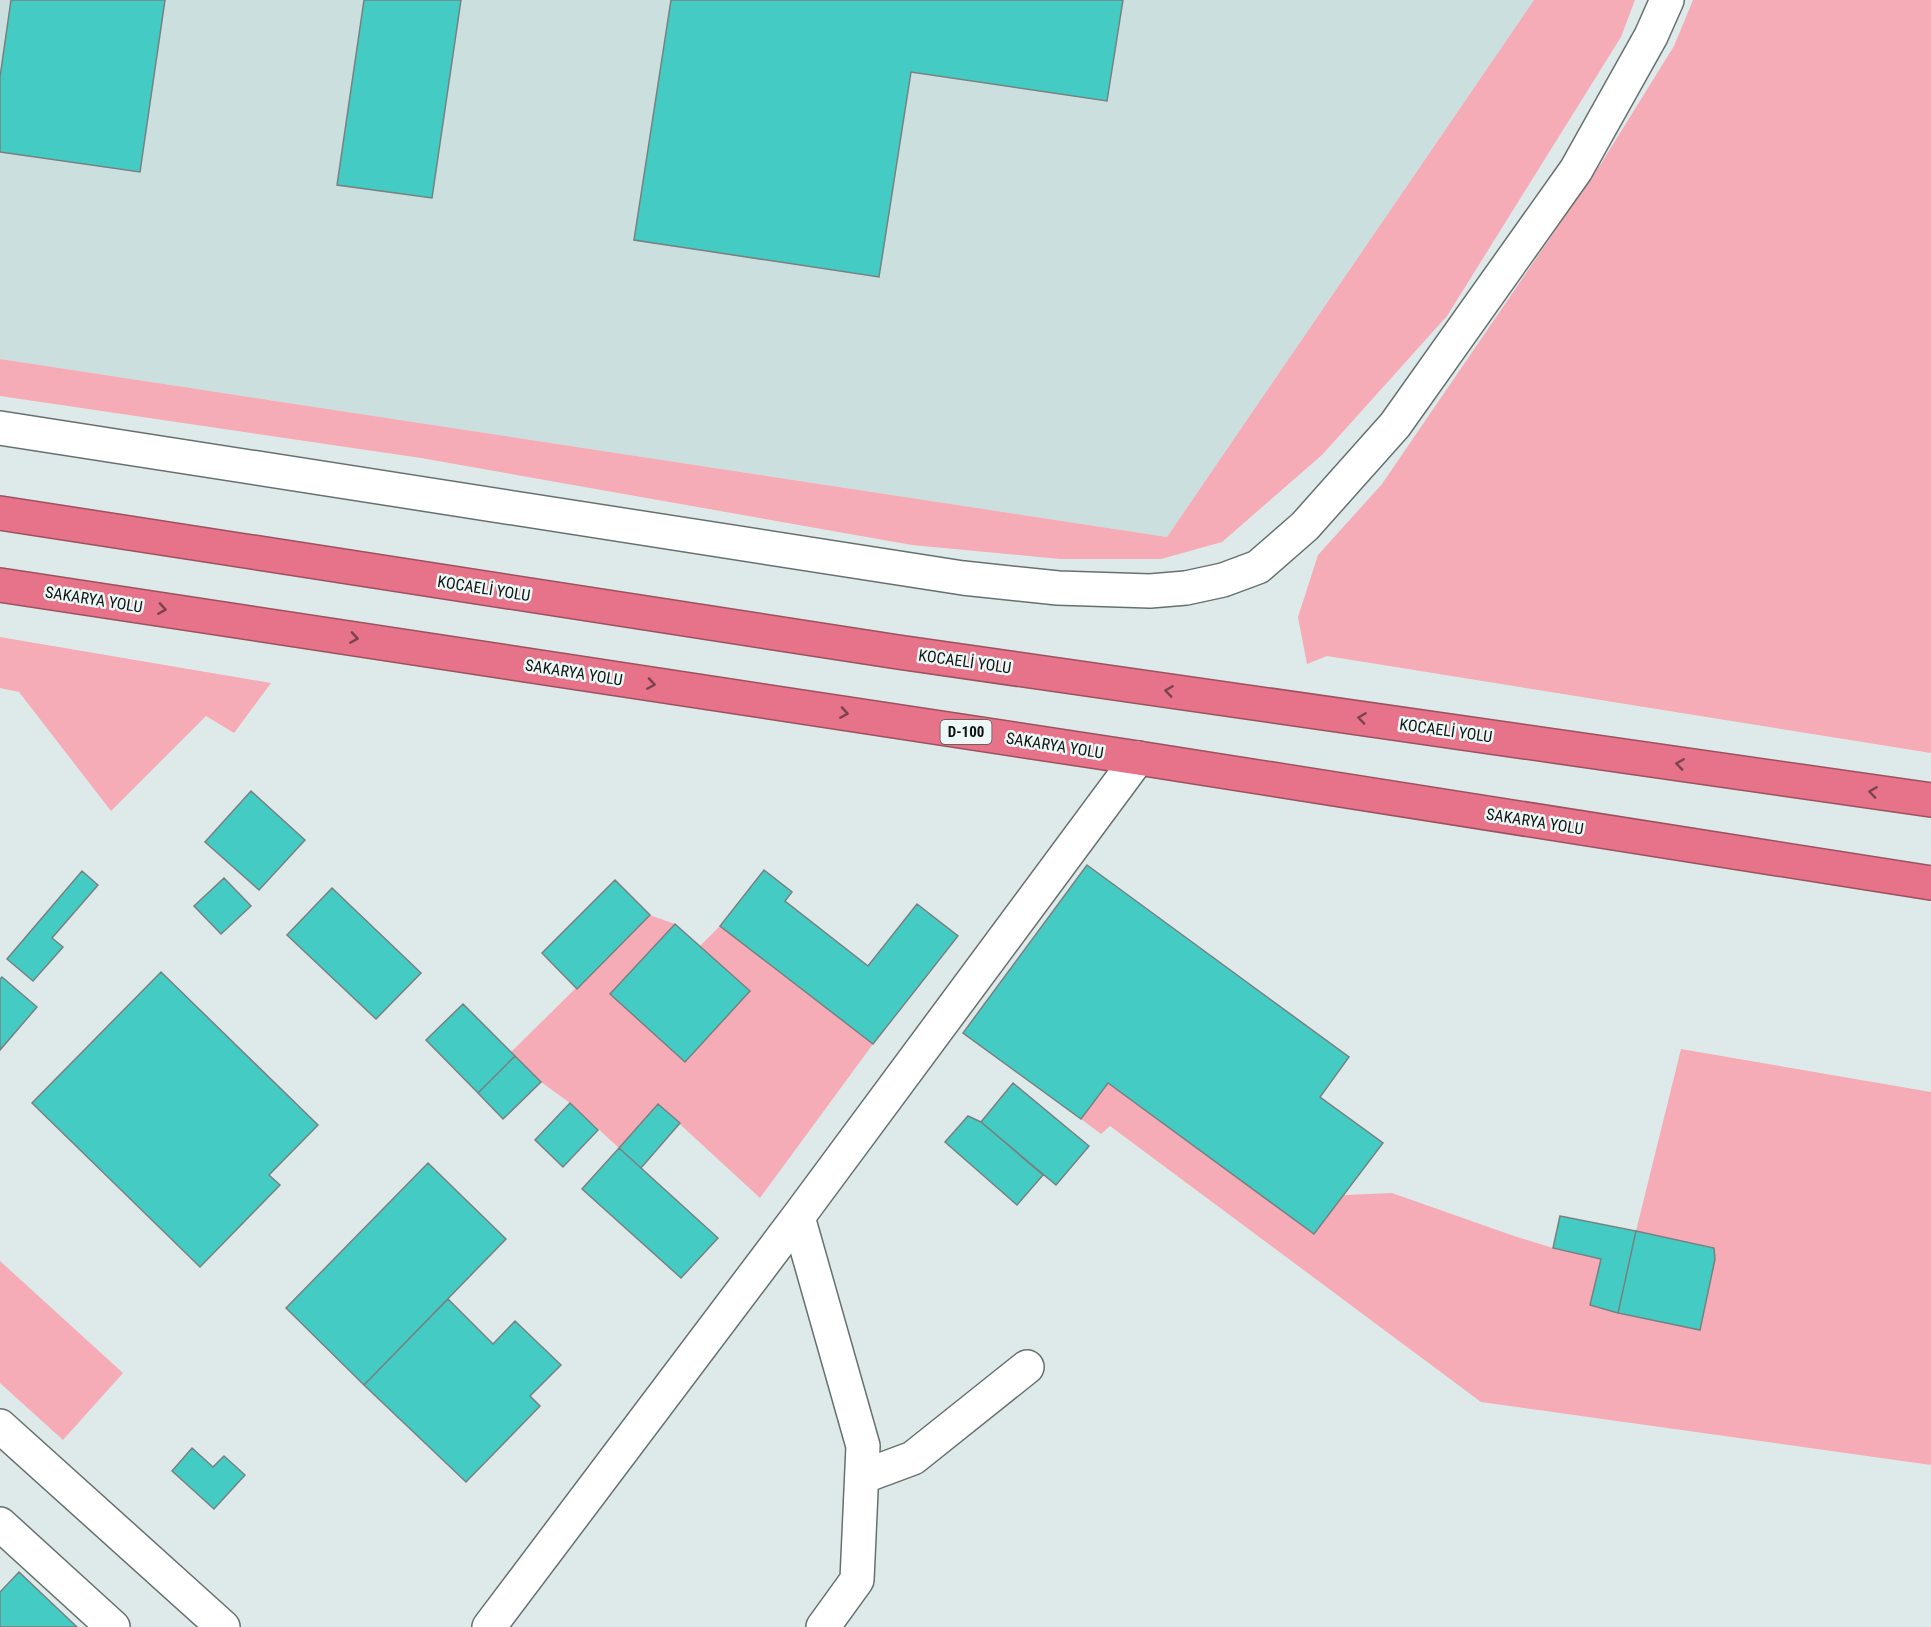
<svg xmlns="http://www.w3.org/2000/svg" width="1931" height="1627" viewBox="0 0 1931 1627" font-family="'Roboto Condensed',sans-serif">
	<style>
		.built { fill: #cbe0de }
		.green { fill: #f5acb7 }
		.building { fill: #44cbc4; stroke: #778180; stroke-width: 1.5 }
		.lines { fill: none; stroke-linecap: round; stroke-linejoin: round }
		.minor-casing { stroke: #66706f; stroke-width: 36 }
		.highway-casing { stroke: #9b515f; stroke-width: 36 }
		.minor { stroke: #fff; stroke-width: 33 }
		.highway { stroke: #e67389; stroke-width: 33 }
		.oneway { stroke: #7a434e }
		.labels { text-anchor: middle; stroke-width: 5; stroke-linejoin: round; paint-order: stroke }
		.shield { fill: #ecf7f6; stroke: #515756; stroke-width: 1.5 }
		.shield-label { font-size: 15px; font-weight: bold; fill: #0f1312 }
		.street-label { font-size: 16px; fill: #0f1312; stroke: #ecf7f6 }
	</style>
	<rect width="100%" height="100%" fill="#deeae9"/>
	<path class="built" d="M0,0H1534L1167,537L0,359Z"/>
	<path class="green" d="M1534,0H1635L1621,37L1447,316L1322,455L1222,542L1161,559H1060L912,545L421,458L0,396V359L1167,537Z
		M1693,0H1931V753L1327,656L1307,664L1298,617L1318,555L1382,484L1602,162L1674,46Z
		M0,637L271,683L234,733L206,716L111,811L19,692L0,688Z
		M650,915L675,924L700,946L720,926L873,1044L760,1198L658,1104L619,1148L570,1103L541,1082L511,1052Z
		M1681,1049L1931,1092V1465L1481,1402L1110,1126L1101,1134L1081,1119L1108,1083L1314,1234L1344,1195L1392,1193L1514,1236L1553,1248L1601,1259L1591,1305L1700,1330L1715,1259L1714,1248L1636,1231Z
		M0,1261L123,1373L63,1440L0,1383Z"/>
	<path class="building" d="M11,0H165L140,172L0,152V77Z
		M364,0H461L432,198L337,185Z
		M671,0H1123L1107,101L911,72L879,277L634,240Z
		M251,791L305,840L259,890L205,842Z
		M1087,865L1349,1057L1320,1097L1383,1143L1314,1234L1108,1083L1081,1119L963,1033Z
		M764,870L792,892L785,901L868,966L917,904L958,936L873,1044L720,926Z
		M82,871L98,885L52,938L63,947L33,981L7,959Z
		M224,878L251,906L221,934L194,906Z
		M615,880L650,915L577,989L542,953Z
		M332,888L421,973L376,1019L287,935Z
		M675,924L750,991L685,1062L610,994Z
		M161,972L318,1125L269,1175L280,1185L200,1267L32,1103Z
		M2,977L37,1007L0,1050V979Z
		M463,1004L515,1056L478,1093L426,1040Z
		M515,1056L541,1082L503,1119L478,1093Z
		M1013,1083L1089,1146L1056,1185L981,1122Z
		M570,1103L598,1130L563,1167L535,1140Z
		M658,1104L680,1123L641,1168L619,1148Z
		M968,1116L981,1122L1043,1175L1017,1205L945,1142Z
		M619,1148L718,1238L681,1278L582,1189Z
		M428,1163L506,1239L364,1385L286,1308Z
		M1560,1216L1636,1231L1618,1313L1590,1305L1601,1259L1553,1248Z
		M1636,1231L1714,1248L1715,1259L1700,1330L1618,1313Z
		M448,1299L493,1344L515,1321L561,1365L530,1396L540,1406L466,1482L364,1385Z
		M192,1448L213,1467L224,1456L245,1475L214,1509L172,1471Z
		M19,1572L77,1627H0V1592Z"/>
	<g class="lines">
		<g class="minor-casing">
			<path id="minor" d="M0,428L963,578L1058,588L1150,591L1186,588L1223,580L1258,567L1305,526L1395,425L1576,170L1651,36L1667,0
				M798,1217L863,1446L857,1580L823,1627
				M0,1426L223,1627
				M862,1477L913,1458L1027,1367
				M0,1524L113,1627
				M489,1627L798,1217L1138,758"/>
		</g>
		<g class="highway-casing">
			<path id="highway" d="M0,513L898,652L1931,800
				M0,585L1138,758L1931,883"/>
		</g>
		<use href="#minor" class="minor"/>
		<use href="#highway" class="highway"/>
	</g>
	<defs><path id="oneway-chevron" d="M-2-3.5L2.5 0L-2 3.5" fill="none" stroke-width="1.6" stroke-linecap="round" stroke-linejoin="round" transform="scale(1.5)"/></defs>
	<g class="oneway">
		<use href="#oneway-chevron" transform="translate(162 609) rotate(9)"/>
		<use href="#oneway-chevron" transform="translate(354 638) rotate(9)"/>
		<use href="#oneway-chevron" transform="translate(651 684) rotate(9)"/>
		<use href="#oneway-chevron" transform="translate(1169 691) rotate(-172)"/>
		<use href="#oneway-chevron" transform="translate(844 713) rotate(9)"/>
		<use href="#oneway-chevron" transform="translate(1362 718) rotate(-172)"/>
		<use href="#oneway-chevron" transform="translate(1680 764) rotate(-172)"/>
		<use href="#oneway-chevron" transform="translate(1873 792) rotate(-172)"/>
	</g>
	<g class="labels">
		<rect class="shield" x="940.5" y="720" width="51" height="24" rx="4.5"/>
		<g class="shield-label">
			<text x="966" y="737">D-100</text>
		</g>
		<g class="street-label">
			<text transform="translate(484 588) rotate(9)" y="6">KOCAELİ YOLU</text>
			<text transform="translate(94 599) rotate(9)" y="6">SAKARYA YOLU</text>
			<text transform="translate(965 661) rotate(8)" y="6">KOCAELİ YOLU</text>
			<text transform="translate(574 672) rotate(9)" y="6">SAKARYA YOLU</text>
			<text transform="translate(1446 730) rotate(8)" y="6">KOCAELİ YOLU</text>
			<text transform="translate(1055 745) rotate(9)" y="6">SAKARYA YOLU</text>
			<text transform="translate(1535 821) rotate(9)" y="6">SAKARYA YOLU</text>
		</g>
	</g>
</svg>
